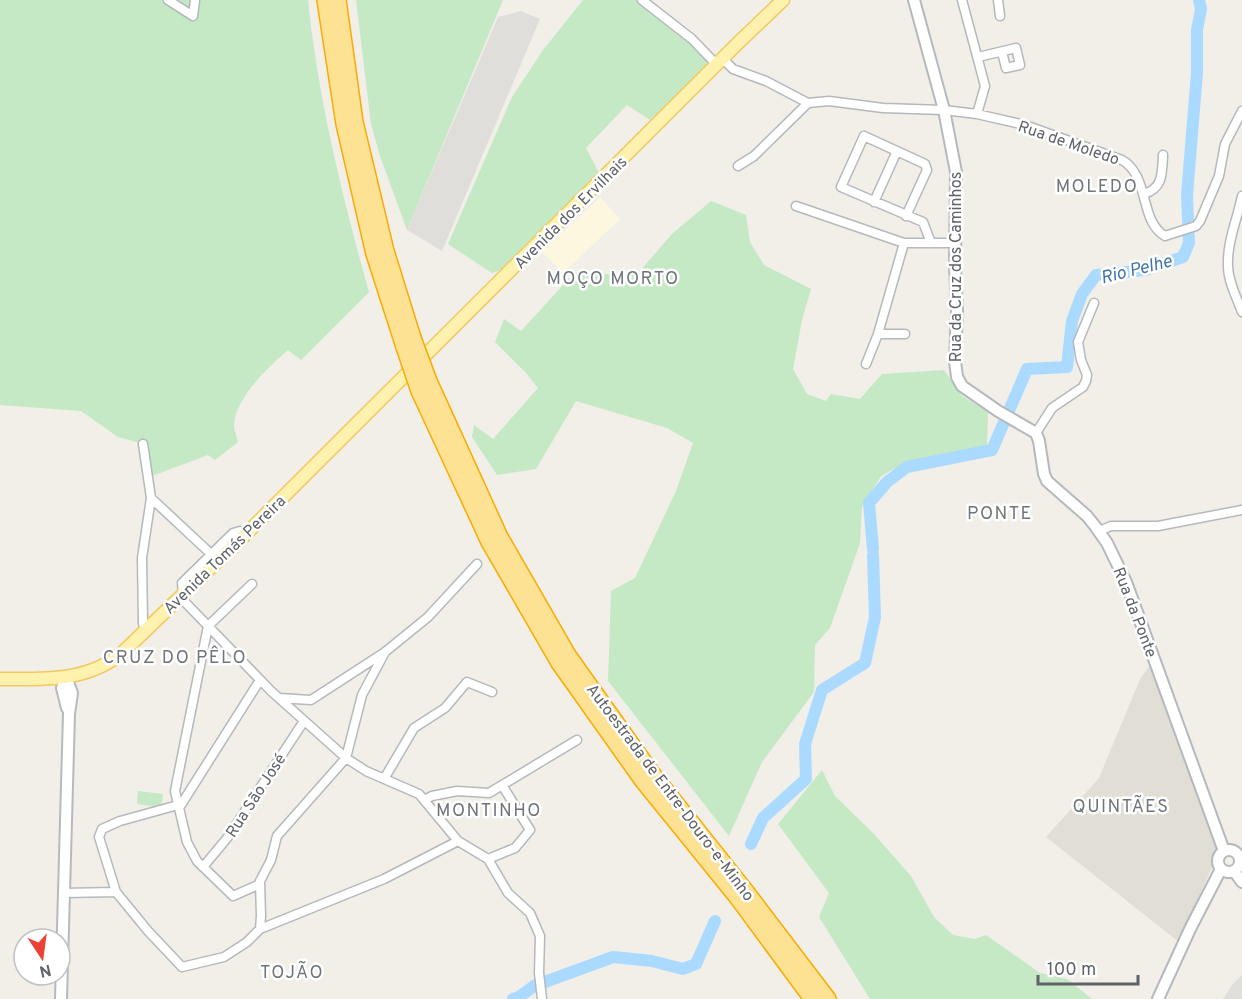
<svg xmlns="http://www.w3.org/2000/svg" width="1242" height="999" viewBox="0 0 1242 999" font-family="Overpass,sans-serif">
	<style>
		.commercial { fill: #fef7e0 }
		.industrial { fill: #e0deda }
		.education { fill: #e1ded6 }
		.green { fill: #c5e8c5 }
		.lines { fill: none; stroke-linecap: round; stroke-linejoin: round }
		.river { stroke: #aadaff; stroke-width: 12 }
		.minor-casing { stroke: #b5b8bc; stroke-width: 11 }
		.tertiary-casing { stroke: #b5b8bc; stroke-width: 14 }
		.secondary-casing { stroke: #b6babf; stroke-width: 14 }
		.primary-casing { stroke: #f2c960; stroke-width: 15 }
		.motorway-casing { stroke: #f9ab00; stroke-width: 18 }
		.minor { stroke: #fff; stroke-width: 8 }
		.tertiary { stroke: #fff; stroke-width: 10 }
		.secondary { stroke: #fff; stroke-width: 10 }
		.primary { stroke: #fff2af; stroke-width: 12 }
		.motorway { stroke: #fde293; stroke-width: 15 }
		.motorway-bridge-casing { stroke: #f9ab00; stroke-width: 18; stroke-linecap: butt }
		.motorway-bridge { stroke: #fde293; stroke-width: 15 }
		.labels { text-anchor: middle; stroke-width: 5; stroke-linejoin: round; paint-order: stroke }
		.street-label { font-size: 16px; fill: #5f6368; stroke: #fff }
		.neighbourhood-label { font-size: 18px; letter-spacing: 1.5px; fill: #70757a; stroke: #fff }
		.water-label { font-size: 18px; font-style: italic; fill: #4174aa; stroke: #fff }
	</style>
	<rect width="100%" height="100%" fill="#f1efe8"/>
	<path class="commercial" d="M600,197L620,219L563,273L542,252Z"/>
	<path class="industrial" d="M521,11L540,19L442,251L407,230L498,17Z
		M1242,975V999H1223L1231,986Z"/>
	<path class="education" d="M1151,664L1218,848L1210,872L1179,942L1046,837L1099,778L1141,677Z"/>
	<path class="green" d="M0,0H308C318,99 342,196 369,292L301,360L288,350C269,366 232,401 234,428C235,432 237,437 238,442L215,460L208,455L152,476L147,445L118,437L81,411L0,405Z
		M356,0H503L407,230L380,156L371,124Z
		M583,0H638L693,45L709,59L710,64L650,120L627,105L586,148L599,173L501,270L492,273L448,244L512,97L543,50Z
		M711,201L746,215L750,242L764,265L811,289L802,320L793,369L807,394L826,401L831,394L860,399L882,374L944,370L962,396L988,412L987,446L909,461L881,476L862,507L860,543L830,628L815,645L814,692L762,762L729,836L608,681L611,591L635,578L676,491L693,443L667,428L576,401L536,469L497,475L472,437L474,425L493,439L538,388L526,373L495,342L504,319L521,331L575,272L591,275L639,272L672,234Z
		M822,770L835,796L874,834L911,876L934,917L953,935L975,939L986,935L1040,973L1067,979L1092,999H870L819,917L829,893L778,824Z
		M138,791L163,794L161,807L137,804Z"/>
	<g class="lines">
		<path class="river" d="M873,549L869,503L887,482L907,467L992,450L1027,369L1067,367L1072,321L1082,294L1096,275L1145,270L1183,257L1189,243L1187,195L1197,73V30L1201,9L1199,0
			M751,844L763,818L806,779L805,744L822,690L865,663L875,617L873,555
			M513,999L519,997L534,986L613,957L652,961L683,969L696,964L715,921"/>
		<g class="minor-casing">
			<path id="minor" d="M168,0L193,16L195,0
				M642,0L692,39L717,65
				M962,0L985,86L977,114
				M998,0L1000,16
				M978,57L1016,48L1020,65L1006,68L1002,52
				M723,59L733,69L766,81L808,103L829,101L883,108L944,110L977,114L1025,125L1122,160C1150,176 1139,221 1165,236L1196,226L1200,221L1219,176L1225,144L1242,111
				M738,166L754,156L808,103
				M1144,194C1163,188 1162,174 1163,155
				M1242,196C1237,220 1227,242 1228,266C1228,282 1237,298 1242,312
				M874,202L897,151
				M796,206L904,243H955
				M906,216L927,170L925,164L864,136L841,187L923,222L931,243
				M878,334H905
				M866,364L878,334L904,243
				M1036,433L1052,408L1083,387L1086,381L1087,375L1081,360L1078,342L1094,303
				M143,444L151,498L211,554
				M1099,531L1111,526H1158L1242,510
				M252,584L208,626L175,791L187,842L197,861L233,896L258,885L271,860L277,836L346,758L362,695L385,652
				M183,594L182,583L233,533L240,531L246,534
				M180,597L271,691L346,758L366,771L419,794L458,841L488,859L508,893L530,913L540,936L539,973L542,999
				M148,628L143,624L142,558L151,498
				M279,698L311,700L385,652L428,617L477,564
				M384,779L414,728L445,708L467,682L492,692
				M424,800L432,796L457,791L489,793L577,740
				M179,808L260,680
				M488,859L515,848L530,830L502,785
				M1240,860H1242
				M203,867L228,837L304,721
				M116,892L99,837L102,829L120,821L178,805
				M64,893L116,892L148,931L182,967L224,957L247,942L260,929L261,916L260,881
				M260,929L384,879L458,841"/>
		</g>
		<g class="tertiary-casing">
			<path id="tertiary" d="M914,0L944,110L956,172L955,266L957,311L955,361L957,377L962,386L998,411L1036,433L1039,441L1044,474L1047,481L1087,516L1095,526L1107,543L1126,582L1224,851
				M1218 861a11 11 0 1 1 22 0a11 11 0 1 1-22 0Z
				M1234,871L1242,882
				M1158,999L1191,927L1221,869"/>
		</g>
		<g class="secondary-casing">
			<path id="secondary" d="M66,677L62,688L67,708
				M61,999L69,714L72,693L66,677"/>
		</g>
		<g class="primary-casing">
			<path id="primary" d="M0,679C44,679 87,682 122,653L246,534L737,44L783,0"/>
		</g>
		<g class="motorway-casing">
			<path id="motorway" d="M325,0L344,124L374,254L404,347
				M338,0L355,122L386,251L413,338
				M429,381L500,537L568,655L652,773L745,890L828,999
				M419,391L489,542L559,663L642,780L736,896L812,999"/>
		</g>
		<use href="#minor" class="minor"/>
		<use href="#tertiary" class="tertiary"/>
		<use href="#secondary" class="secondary"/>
		<use href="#primary" class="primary"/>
		<use href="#motorway" class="motorway"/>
		<g class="motorway-bridge-casing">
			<path id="motorway-bridge" d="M413,338L429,381
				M404,347L419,391"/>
		</g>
		<use href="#motorway-bridge" class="motorway-bridge"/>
	</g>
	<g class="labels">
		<g class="street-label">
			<text transform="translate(1069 142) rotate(19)" y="6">Rua de Moledo</text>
			<text transform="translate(570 212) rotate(-45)" y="6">Avenida dos Ervilhais</text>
			<text transform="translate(955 267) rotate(-90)" y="6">Rua da Cruz dos Caminhos</text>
			<text transform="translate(224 554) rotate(-44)" y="6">Avenida Tomás Pereira</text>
			<text transform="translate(1136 612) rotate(69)" y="6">Rua da Ponte</text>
			<text transform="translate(671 792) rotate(53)" y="6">Autoestrada de Entre-Douro-e-Minho</text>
			<text transform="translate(255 795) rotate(-57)" y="6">Rua São José</text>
		</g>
		<g class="neighbourhood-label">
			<text x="1097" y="192">MOLEDO</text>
			<text x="613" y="284">MOÇO MORTO</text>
			<text x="1000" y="519">PONTE</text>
			<text x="175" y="663">CRUZ DO PÊLO</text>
			<text x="1121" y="812">QUINTÃES</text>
			<text x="489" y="816">MONTINHO</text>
			<text x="292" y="978">TOJÃO</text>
		</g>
		<g class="water-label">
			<text transform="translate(1136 269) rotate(-14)" y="6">Rio Pelhe</text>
		</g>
	</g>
	<g transform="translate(42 957) rotate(167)"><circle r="28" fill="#ffffff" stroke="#bfc1c3" stroke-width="1.5"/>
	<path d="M0-4.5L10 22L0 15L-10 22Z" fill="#ea4335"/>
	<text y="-9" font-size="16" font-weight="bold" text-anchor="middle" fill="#5f6368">N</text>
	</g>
	<path d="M1038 975v9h100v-9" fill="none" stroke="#5f6368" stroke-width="3"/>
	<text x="1047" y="975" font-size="18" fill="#5f6368" stroke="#ffffff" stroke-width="4.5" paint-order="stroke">100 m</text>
</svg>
